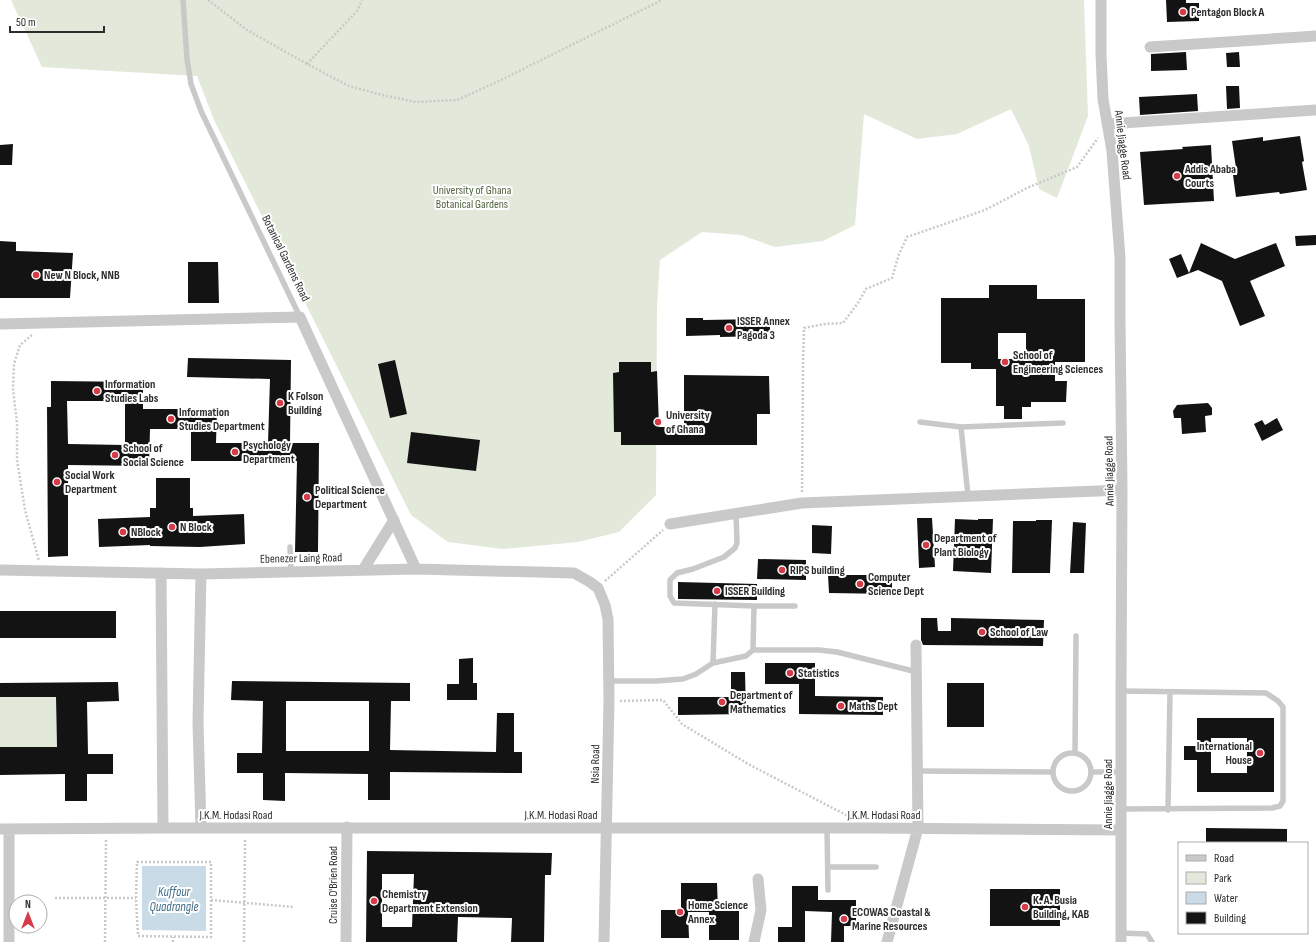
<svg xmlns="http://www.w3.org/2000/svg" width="1316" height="942" viewBox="0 0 1316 942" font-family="'Sofia Sans Condensed',sans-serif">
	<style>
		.green { fill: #e2e9da }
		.water { fill: #c8dbe7 }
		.building { fill: #131313; fill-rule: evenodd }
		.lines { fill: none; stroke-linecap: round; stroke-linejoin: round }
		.path { stroke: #c9c9c9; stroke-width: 2.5; stroke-dasharray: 2 2; stroke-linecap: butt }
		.lane { stroke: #c9c9c9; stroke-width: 5.5 }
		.street { stroke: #c9c9c9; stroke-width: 11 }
		.poi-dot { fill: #d63b47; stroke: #fff; stroke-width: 1.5 }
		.labels { text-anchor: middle; stroke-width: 4; stroke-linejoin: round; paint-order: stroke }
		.poi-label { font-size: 12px; font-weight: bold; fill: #2c2c2c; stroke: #fff; text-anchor: start }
		.street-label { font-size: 12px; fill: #2c2c2c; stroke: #fff }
		.park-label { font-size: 12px; fill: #4f633e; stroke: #fff }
		.water-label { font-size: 13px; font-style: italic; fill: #416c86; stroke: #fff }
	</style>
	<rect width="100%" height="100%" fill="#fff"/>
	<path class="green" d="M11,0H1084L1088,116L1057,198L1039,189L1029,146L1011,109L957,134L917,139L864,114L855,225L823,241L775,247L741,235L702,232L660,260L657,305L656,495L619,532L578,542L503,549L448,542L411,515L214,120L197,76L42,67Z
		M0,697H56L57,747H0Z"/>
	<path class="water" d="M142,866H206V931L142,930Z"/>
	<path class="building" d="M1166,0H1186V3H1199V21L1167,22Z
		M1186,52L1187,70L1151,71V54Z
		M1239,52L1240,67H1227L1226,53Z
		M1226,86H1239L1240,108L1227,109Z
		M1197,94L1198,111L1140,115L1139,97Z
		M1300,136L1304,161L1302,162L1307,190L1280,194L1279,192L1236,197L1233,175H1237L1232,141L1263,137V141Z
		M13,144L12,165H0V145Z
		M1211,145L1214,201L1144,205L1140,152L1183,149L1182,147Z
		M1316,235V245L1296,246L1295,236Z
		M0,241L16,242V251L73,253L70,298H0Z
		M1201,243L1235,259L1276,243L1285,266L1250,281L1265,316L1240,326L1222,281L1198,270L1177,278L1169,259L1181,254L1189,273Z
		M188,262H218L219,303H188Z
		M989,285H1037V299H1085V362H1055V381H1067L1066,402H1031V407H1022V419H1004V406H996V369H971V363H941V298H989ZM998,333H1026V359H998Z
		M686,318H703V320L770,319V336L720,337V335L686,336Z
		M188,358L291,360L290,443H319L318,552H295L297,461H191V429H150L149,466L68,465V556L48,557L47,407H51V381L143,382V409H217L216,443H268L270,379L187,377ZM67,401H125V445L68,444Z
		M395,360L407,414L390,418L378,364Z
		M619,362H651V372L657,371L659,427H684V375L769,376L770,414H757V445H621V432H614L613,373L619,372Z
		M1208,403L1212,408V415L1205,416L1206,432L1182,434L1181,418H1174L1173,411L1177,405Z
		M1277,418L1283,430L1262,441L1254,424L1262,420L1265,425Z
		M411,432L480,440L476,471L407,463Z
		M156,478H190V508H193V516L244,514L245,544L200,547L150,546V545L99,547L98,519L150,517V508H156Z
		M917,518H932L935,567L919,568Z
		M955,519L978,520V519H993L991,573L953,571Z
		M1036,520H1052L1050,573H1012L1013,521H1036Z
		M1073,522L1086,523L1084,573H1070Z
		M812,525L832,526L831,554L812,553Z
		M758,559L806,560V580L757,579Z
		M828,575H892V594L829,593Z
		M678,582L757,584V600L678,599Z
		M0,611H116V638H0Z
		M921,618H937L938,631H951V618L1044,620L1043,646L923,645L921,640Z
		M473,658V683H477V700H447V684H459V659Z
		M765,663H815V696L883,697V715L799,714V684H765Z
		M731,672H745L746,714L678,715V697H731Z
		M232,681L410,683V701H391L390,750L496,752L497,713H514V752H522V773L390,772V800H368V774L285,773V801L263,800V773H237V753H262L263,701L231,700ZM286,701H369V751H286Z
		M118,682L119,701L87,702L88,754H113V774H87V801H65V774L0,775V747H57L56,697H0V683Z
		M947,683H984V727H947Z
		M1197,718H1274V792H1197V760H1184V746H1197ZM1211,738H1247V773H1211Z
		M1206,828L1287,829V843H1206Z
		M367,851L552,853L551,875H545L544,942H511L512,918L458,917L457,942H366ZM382,874H414L412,927H382Z
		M681,883H717L718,911H739V940H709V912H688L689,938H661V910H681Z
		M792,886H818V900H856V926H844V942H831L832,912L805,911V942H778V927H792Z
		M990,889H1060V926H990Z"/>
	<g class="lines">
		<path class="path" d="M208,0L247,30L307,64L349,86L382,95L416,102L457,100L497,82L662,0
			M307,64L357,11L362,0
			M32,335L20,345L14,364L13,389L17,423V460L25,510L39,561
			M802,492L803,364L804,328L825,324L843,323L858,303L866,289L892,278L899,254L907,237L985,210L1027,188L1077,167L1098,138
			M605,581L663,530
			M620,701L663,700L682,724L748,764L848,816
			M137,862H211V937L138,936L136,898Z
			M55,898H136
			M211,900L294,907
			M105,942L106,838
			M173,942V937
			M244,942L245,838"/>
		<path class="lane" d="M183,0L187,59L191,84L201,111L300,317
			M920,422L961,427L1063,423
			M961,427L968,496
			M736,514L737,543L735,548L724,557L693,569L677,573L670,580V596L674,603L754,606
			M290,547L291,571
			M753,650L754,606H795
			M713,663L715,604
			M609,681H656L683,679L696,674L713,663L746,656L753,650H819L837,652L917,672
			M1121,691L1266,693L1278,701L1283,707V801L1280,806L1272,808L1121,809
			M1053 772a19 19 0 1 1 38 0a19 19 0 1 1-38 0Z
			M1075,753L1076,636
			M918,771L1053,772
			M1092,772H1121
			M1168,810L1170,692
			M827,828L828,890
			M828,867H876
			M1121,933L1147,934L1152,942"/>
		<path class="street" d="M1101,0V54L1103,99L1112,151L1120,258V320L1122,490L1121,691V942
			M1150,47L1316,36
			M1107,124L1316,110
			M0,324L300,317L416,569
			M670,524L802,503L1122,490
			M0,570L201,574L416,569L574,573L590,582L598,588L605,605L608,619L609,701L604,942
			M363,570L394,520
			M161,573L163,828
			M201,574L198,722L201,828
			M0,829L163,828H870L1121,830
			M9,942V829
			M346,942L347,827
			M754,942L761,910L758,879
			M887,942L918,828L916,645"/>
	</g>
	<g class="poi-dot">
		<circle cx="1183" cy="12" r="4"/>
		<circle cx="1177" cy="176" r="4"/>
		<circle cx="36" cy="275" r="4"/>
		<circle cx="729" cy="328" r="4"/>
		<circle cx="1005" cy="362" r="4"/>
		<circle cx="97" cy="391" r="4"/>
		<circle cx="280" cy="403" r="4"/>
		<circle cx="171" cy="419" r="4"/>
		<circle cx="658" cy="422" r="4"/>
		<circle cx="235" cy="452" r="4"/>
		<circle cx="115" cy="455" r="4"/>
		<circle cx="57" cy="482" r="4"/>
		<circle cx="307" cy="497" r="4"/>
		<circle cx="172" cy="527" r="4"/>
		<circle cx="123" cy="532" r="4"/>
		<circle cx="926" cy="545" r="4"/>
		<circle cx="782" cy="570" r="4"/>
		<circle cx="860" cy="584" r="4"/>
		<circle cx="717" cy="591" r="4"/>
		<circle cx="982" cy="632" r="4"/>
		<circle cx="790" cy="673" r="4"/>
		<circle cx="722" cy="702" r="4"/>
		<circle cx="841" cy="706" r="4"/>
		<circle cx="1260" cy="753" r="4"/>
		<circle cx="374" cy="901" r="4"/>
		<circle cx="1025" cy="907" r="4"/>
		<circle cx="680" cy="912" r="4"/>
		<circle cx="844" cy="919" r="4"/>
	</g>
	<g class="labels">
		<g class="poi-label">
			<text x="1191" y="16">Pentagon Block A</text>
			<text x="1185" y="173">Addis Ababa<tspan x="1185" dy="14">Courts</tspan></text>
			<text x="44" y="279">New N Block, NNB</text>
			<text x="737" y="325">ISSER Annex<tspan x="737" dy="14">Pagoda 3</tspan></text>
			<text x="1013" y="359">School of<tspan x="1013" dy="14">Engineering Sciences</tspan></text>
			<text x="105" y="388">Information<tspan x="105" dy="14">Studies Labs</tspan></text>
			<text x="288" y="400">K Folson<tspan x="288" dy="14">Building</tspan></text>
			<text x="179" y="416">Information<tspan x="179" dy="14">Studies Department</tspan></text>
			<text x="666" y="419">University<tspan x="666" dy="14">of Ghana</tspan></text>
			<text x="243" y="449">Psychology<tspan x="243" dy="14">Department</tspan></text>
			<text x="123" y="452">School of<tspan x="123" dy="14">Social Science</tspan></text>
			<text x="65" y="479">Social Work<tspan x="65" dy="14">Department</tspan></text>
			<text x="315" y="494">Political Science<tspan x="315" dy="14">Department</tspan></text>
			<text x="180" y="531">N Block</text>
			<text x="131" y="536">NBlock</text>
			<text x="934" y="542">Department of<tspan x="934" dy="14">Plant Biology</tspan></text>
			<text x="790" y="574">RIPS building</text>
			<text x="868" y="581">Computer<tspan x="868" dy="14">Science Dept</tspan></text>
			<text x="725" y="595">ISSER Building</text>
			<text x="990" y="636">School of Law</text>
			<text x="798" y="677">Statistics</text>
			<text x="730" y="699">Department of<tspan x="730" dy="14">Mathematics</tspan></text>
			<text x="849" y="710">Maths Dept</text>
			<text x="1252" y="750" text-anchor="end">International<tspan x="1252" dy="14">House</tspan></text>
			<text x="382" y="898">Chemistry<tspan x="382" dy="14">Department Extension</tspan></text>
			<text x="1033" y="904">K. A. Busia<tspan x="1033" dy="14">Building, KAB</tspan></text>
			<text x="688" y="909">Home Science<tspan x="688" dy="14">Annex</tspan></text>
			<text x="852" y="916">ECOWAS Coastal &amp;<tspan x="852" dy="14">Marine Resources</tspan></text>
		</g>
		<g class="street-label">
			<text transform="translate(1123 145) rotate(83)" y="4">Annie Jiagge Road</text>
			<text transform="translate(286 258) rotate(64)" y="4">Botanical Gardens Road</text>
			<text transform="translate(1109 471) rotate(-91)" y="4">Annie Jiagge Road</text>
			<text transform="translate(301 558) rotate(-1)" y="4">Ebenezer Laing Road</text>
			<text transform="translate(595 764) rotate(-89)" y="4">Nsia Road</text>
			<text transform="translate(1108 794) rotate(-90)" y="4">Annie Jiagge Road</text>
			<text x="236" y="819">J.K.M. Hodasi Road</text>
			<text x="561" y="819">J.K.M. Hodasi Road</text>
			<text x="884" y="819">J.K.M. Hodasi Road</text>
			<text transform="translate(333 885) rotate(-90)" y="4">Cruise O'Brien Road</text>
		</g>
		<g class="park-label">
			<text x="472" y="194">University of Ghana<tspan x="472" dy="14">Botanical Gardens</tspan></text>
		</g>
		<g class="water-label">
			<text x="174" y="896">Kuffour<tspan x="174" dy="15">Quadrangle</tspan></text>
		</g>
	</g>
	<rect x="1178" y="842" width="130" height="92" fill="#ffffff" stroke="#ababab"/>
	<rect x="1186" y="855" width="20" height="6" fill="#c9c9c9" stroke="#ababab"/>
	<text x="1214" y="862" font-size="12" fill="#2c2c2c">Road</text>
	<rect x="1186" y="872" width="20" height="12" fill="#e2e9da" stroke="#ababab"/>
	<text x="1214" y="882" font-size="12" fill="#2c2c2c">Park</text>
	<rect x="1186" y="892" width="20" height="12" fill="#c8dbe7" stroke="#ababab"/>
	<text x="1214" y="902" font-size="12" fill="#2c2c2c">Water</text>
	<rect x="1186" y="912" width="20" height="12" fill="#131313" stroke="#ababab"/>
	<text x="1214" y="922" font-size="12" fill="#2c2c2c">Building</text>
	<g transform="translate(28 914)"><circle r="19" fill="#ffffff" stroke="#ababab"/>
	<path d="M0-3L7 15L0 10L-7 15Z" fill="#d63b47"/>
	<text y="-6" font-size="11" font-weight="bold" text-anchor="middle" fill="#2c2c2c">N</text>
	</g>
	<path d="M10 26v6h94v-6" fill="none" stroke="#2c2c2c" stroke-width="2"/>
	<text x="16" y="26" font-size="12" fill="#2c2c2c" stroke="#ffffff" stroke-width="3" paint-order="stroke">50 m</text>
</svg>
